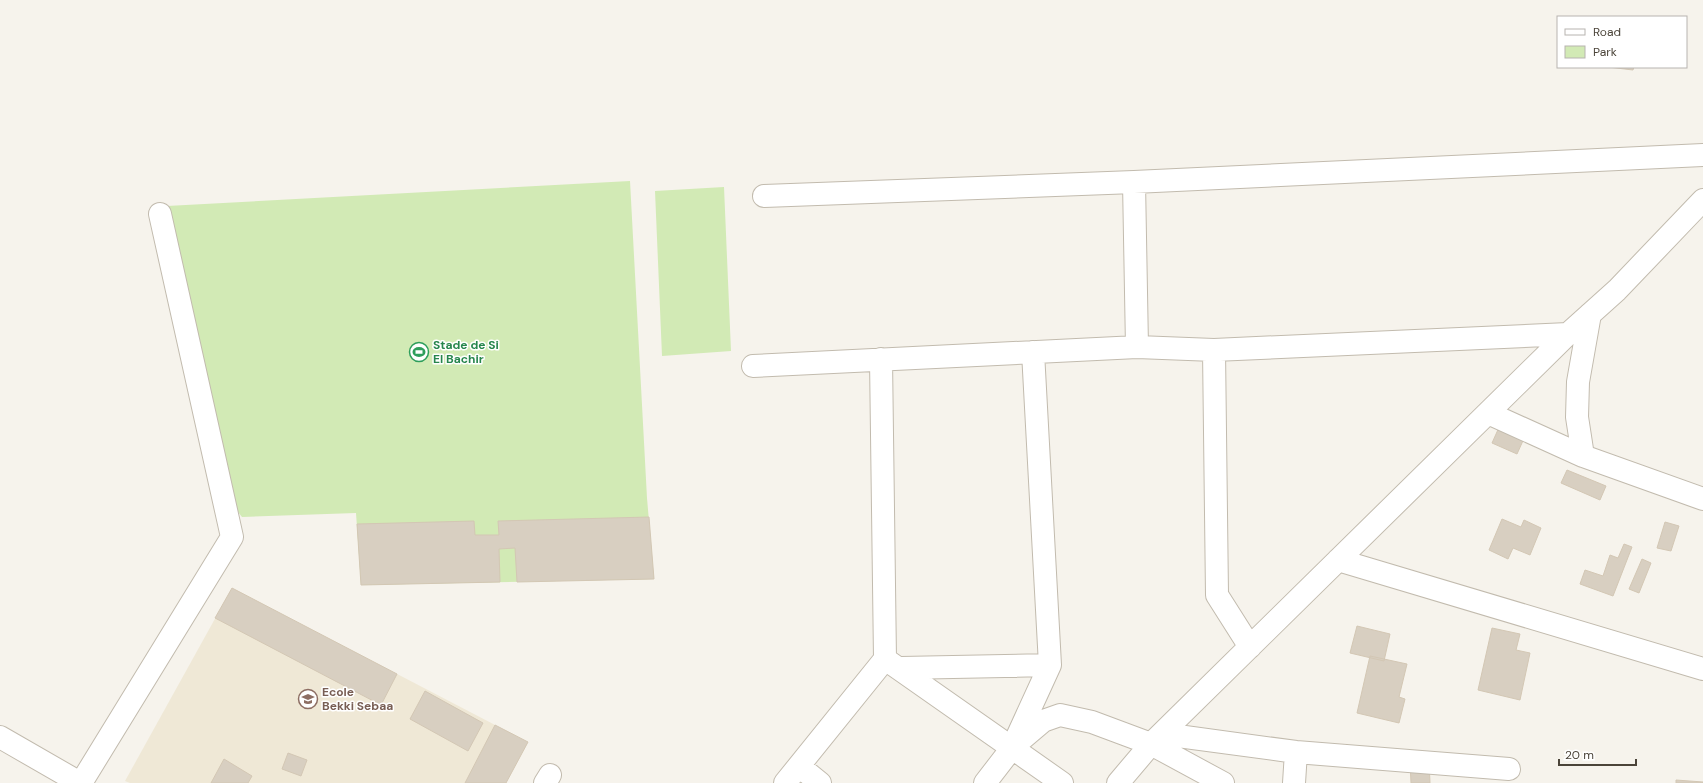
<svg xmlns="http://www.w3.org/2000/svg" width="1703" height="783" viewBox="0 0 1703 783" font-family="'DM Sans',sans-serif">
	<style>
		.education { fill: #efe8d6 }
		.green { fill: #d2eab5 }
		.building { fill: #d8cfc1; stroke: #d3c7b4 }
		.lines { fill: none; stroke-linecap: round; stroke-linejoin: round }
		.minor-casing { stroke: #c2bbae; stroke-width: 24 }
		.tertiary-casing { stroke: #c2bbae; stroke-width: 24 }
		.minor { stroke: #fff; stroke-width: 22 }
		.tertiary { stroke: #fff; stroke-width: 22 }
		.labels { text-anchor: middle; stroke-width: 3; stroke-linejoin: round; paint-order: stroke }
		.leisure-label { font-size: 12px; font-weight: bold; fill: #27864d; stroke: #fff; text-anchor: start }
		.education-label { font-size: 12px; font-weight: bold; fill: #785e54; stroke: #fff; text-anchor: start }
	</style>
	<rect width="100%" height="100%" fill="#f6f3ec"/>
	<path class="education" d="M232,588L528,742L506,783H130L125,781Z"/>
	<path class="green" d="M630,181L647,498L654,579L361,585L356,513L242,517L231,503L167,206Z
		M724,187L731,351L662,356L655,191Z"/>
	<path class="building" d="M1608,67H1634L1633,70Z
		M1501,423L1526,434L1517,454L1492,443Z
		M1567,470L1606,486L1600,500L1561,483Z
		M649,517L654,579L517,582L515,548L499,549L500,582L361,585L357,524L474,521L475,535H499L498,521Z
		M1502,519L1521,527L1524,520L1541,528L1530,555L1513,548L1508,559L1489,550Z
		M1665,522L1679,526L1671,551L1657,548Z
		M1624,544L1632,547L1613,596L1580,584L1585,570L1603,576L1610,555L1618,558Z
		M1642,559L1651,563L1639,593L1629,589Z
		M232,588L397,674L381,705L215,618Z
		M1357,626L1390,634L1384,661L1350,653Z
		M1492,628L1520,634L1516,650L1530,653L1520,700L1478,690Z
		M1370,656L1407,664L1399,697L1405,699L1399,723L1357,713Z
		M425,691L483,723L468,751L410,719Z
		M495,725L528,742L506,783H465Z
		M288,753L307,760L301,776L282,769Z
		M224,759L252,776L248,783H211Z
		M1429,760L1430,783H1411L1410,761Z
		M1676,780L1703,782V783H1676Z"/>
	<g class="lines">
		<g class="minor-casing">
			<path id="minor" d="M1134,182L1137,347
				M764,196L1134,182L1703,155
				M1214,350L1217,595L1250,647
				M753,366L1137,347L1214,350L1568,334
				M1488,413L1583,456L1703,499
				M1583,456L1577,417L1578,382L1590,314
				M1338,560L1703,669
				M885,659L1062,783
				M901,668L1050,665
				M1163,734L1296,752L1509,769
				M1017,743L1043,721L1060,715L1092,722L1151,744L1223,783
				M799,766L820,783
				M81,783L232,537L160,214
				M545,783L550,775
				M785,783L885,659L881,359
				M985,783L1012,748L1050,665L1033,352
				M1118,783L1151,744L1568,334L1617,290L1703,200
				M1294,783L1296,752"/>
		</g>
		<g class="tertiary-casing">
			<path id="tertiary" d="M0,737L80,783"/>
		</g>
		<use href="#minor" class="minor"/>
		<use href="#tertiary" class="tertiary"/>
	</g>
	<defs>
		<g id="stadium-ring" transform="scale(1)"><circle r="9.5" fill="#fff" stroke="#2e9e5b" stroke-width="1.5"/><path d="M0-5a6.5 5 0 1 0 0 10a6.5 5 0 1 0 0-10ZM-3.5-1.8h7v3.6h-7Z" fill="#2e9e5b"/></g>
		<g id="school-ring" transform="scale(1)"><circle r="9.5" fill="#fff" stroke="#8d6e63" stroke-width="1.5"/><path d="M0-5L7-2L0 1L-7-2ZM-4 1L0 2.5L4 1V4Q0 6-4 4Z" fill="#8d6e63"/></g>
	</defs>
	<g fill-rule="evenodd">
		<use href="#stadium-ring" x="419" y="352"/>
		<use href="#school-ring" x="308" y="699"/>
	</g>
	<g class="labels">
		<g class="leisure-label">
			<text x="433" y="349">Stade de Si<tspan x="433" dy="14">El Bachir</tspan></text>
		</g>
		<g class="education-label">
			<text x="322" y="696">Ecole<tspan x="322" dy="14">Bekki Sebaa</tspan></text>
		</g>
	</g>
	<rect x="1557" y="16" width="130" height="52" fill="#ffffff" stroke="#b7b4b0"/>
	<rect x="1565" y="29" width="20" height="6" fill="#ffffff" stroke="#b7b4b0"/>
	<text x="1593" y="36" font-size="12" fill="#4b4439">Road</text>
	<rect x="1565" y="46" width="20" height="12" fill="#d2eab5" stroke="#b7b4b0"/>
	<text x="1593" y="56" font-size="12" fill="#4b4439">Park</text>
	<path d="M1559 759v6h77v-6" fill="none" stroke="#4b4439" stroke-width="2"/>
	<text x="1565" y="759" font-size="12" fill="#4b4439" stroke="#ffffff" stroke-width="3" paint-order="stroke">20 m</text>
</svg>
